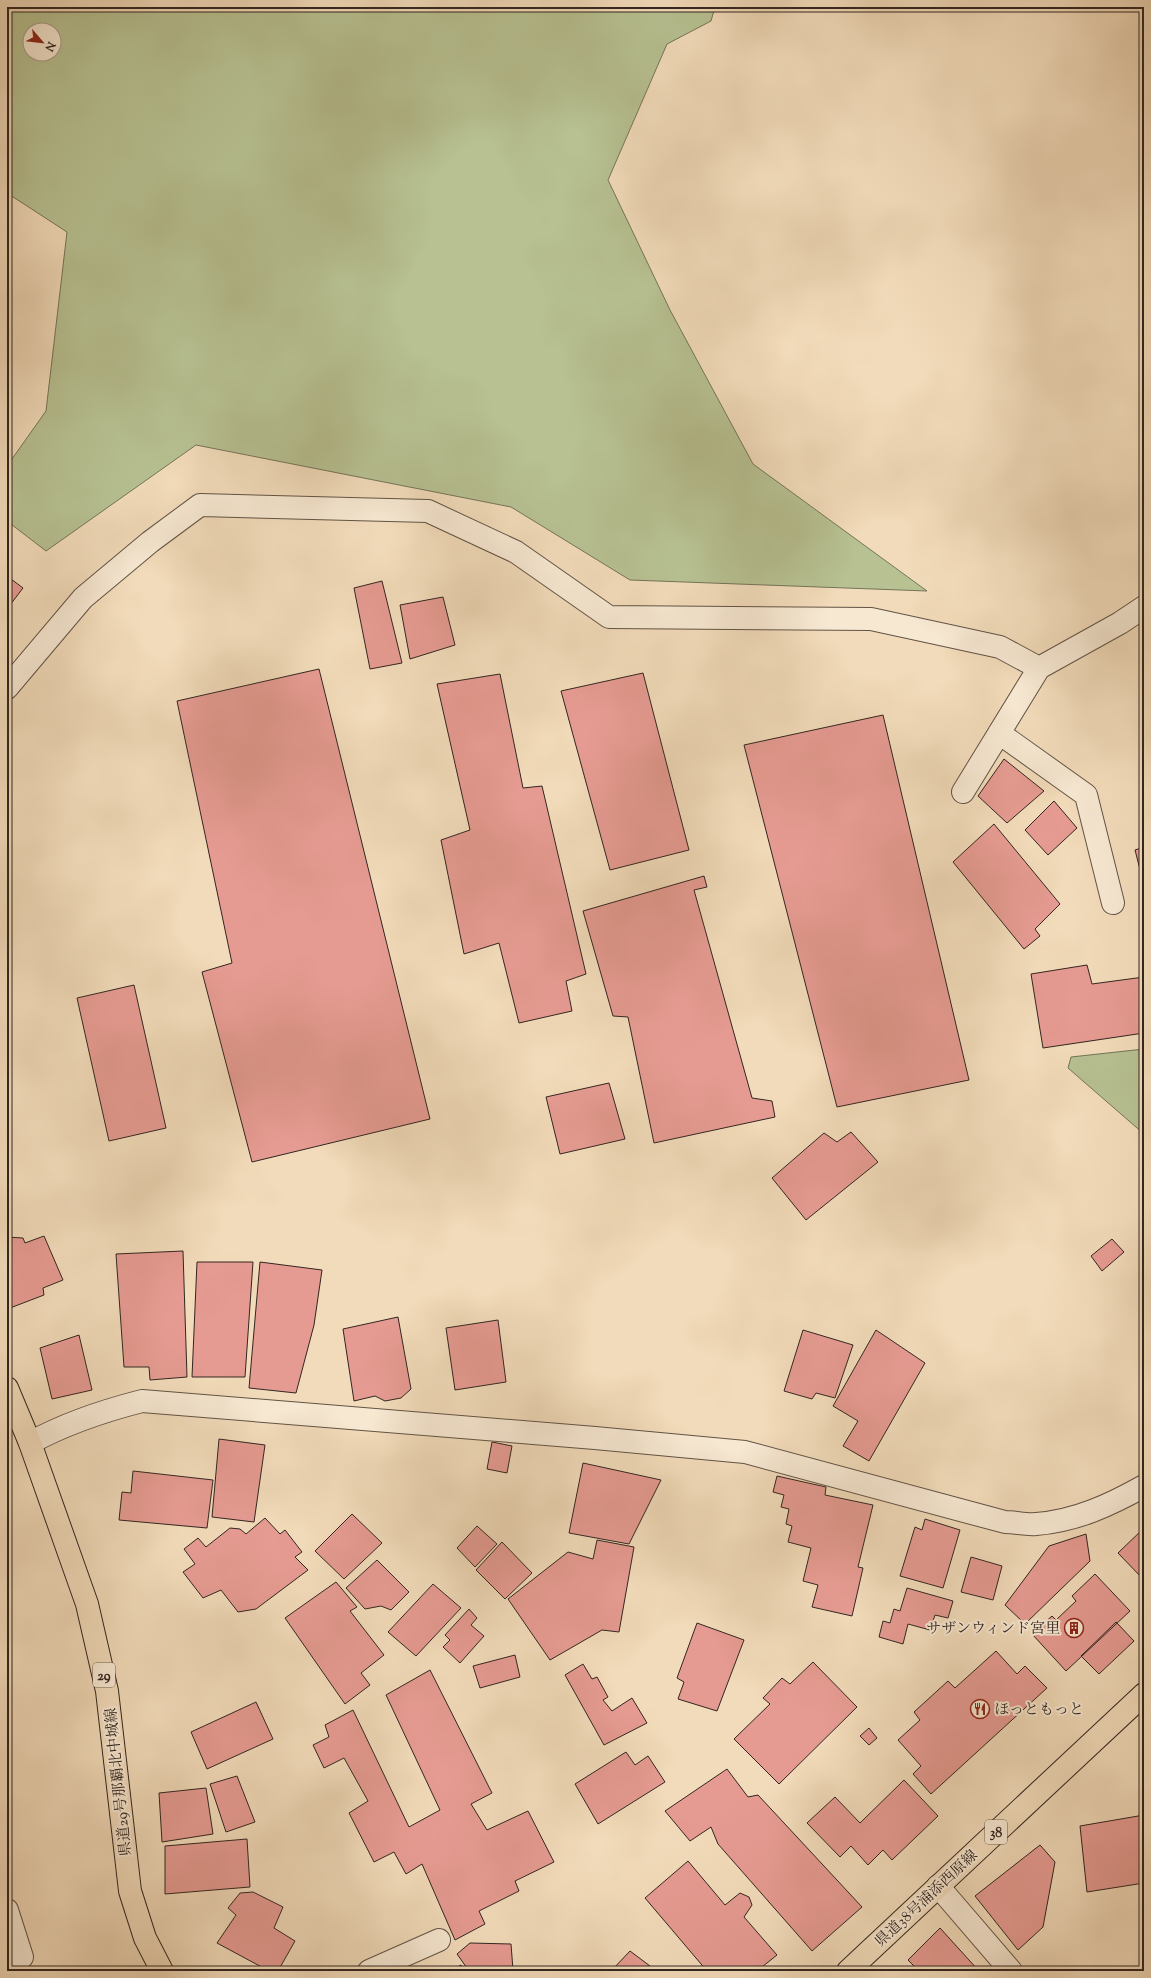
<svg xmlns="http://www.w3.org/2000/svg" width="1151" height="1978" viewBox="0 0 1151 1978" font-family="'Sorts Mill Goudy','Noto Serif JP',serif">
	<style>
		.green { fill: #b7c192; stroke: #747459; fill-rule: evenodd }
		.building { fill: #e69b92; stroke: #322620 }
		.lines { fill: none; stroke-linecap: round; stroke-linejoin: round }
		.minor-casing { stroke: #625346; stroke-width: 24 }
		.major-casing { stroke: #322620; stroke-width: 24 }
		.minor { stroke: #f7e8d2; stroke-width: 22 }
		.major { stroke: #f2dbba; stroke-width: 22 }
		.labels { text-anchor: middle; stroke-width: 4; stroke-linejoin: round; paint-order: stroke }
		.shield { fill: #f7e8d2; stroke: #6d6055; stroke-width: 1 }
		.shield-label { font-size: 14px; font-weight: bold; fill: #322620 }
		.poi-label { font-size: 15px; fill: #322620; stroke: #f7e8d2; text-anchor: end }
		.street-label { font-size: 15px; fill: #322620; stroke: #f7e8d2 }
	</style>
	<rect width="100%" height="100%" fill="#f2dbba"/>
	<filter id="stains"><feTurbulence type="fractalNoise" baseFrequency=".005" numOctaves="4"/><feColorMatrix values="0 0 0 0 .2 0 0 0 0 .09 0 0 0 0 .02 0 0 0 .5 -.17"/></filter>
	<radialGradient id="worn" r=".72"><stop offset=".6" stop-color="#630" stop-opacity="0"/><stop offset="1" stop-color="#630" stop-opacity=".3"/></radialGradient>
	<path class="green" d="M7,7H715L711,21L667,44L608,180L670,310L753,464L927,591L630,580L511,507L196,445L46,551L7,521V466L46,411L67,232L7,193ZM30,30H54V54H30Z
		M1144,1049V1134L1068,1068L1071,1057Z"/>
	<path class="building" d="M7,576L23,588L7,609Z
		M382,581L402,663L370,669L354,588Z
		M443,597L455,645L410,659L400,605Z
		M319,669L430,1119L252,1162L202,972L232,963L177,701Z
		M643,673L689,850L610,870L561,691Z
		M500,674L523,788L542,786L586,974L566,981L572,1011L519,1023L499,943L464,954L441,840L470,830L437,684Z
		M883,715L969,1080L837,1107L744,745Z
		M1004,759L1044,791L1007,823L978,796Z
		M1054,801L1077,828L1048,855L1025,830Z
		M994,824L1060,904L1035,929L1040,936L1024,949L953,862Z
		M1144,847V885L1135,850Z
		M704,876L707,887L694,890L752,1098L772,1101L775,1117L654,1143L628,1017L613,1016L583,911Z
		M1087,965L1092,984L1144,977V1033L1043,1048L1031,974Z
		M134,985L166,1128L109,1141L77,998Z
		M609,1083L625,1139L560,1154L546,1097Z
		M851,1132L878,1162L806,1220L772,1178L824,1133L837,1142Z
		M44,1236L63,1280L43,1288L44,1295L10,1308L7,1302V1237L23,1238L25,1243Z
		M1112,1239L1124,1252L1102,1271L1091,1256Z
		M183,1251L187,1377L150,1380L149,1367H124L116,1254Z
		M197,1262H253L245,1377H192Z
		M260,1262L322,1270L314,1325L296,1393L249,1388Z
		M398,1317L411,1389L401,1398L385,1401L375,1396L354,1401L343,1329Z
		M498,1320L506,1382L455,1390L446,1328Z
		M803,1330L853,1345L835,1398L816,1393L812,1399L784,1391Z
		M876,1330L925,1363L869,1461L843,1446L858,1421L833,1406Z
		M79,1335L92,1390L52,1399L40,1348Z
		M219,1439L265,1445L254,1522L212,1517Z
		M492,1442L512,1446L507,1473L487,1469Z
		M583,1463L661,1480L629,1544L569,1533Z
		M133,1471L213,1480L207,1528L119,1520L122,1492L131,1493Z
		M777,1476L826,1487L825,1495L873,1505L858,1567L863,1568L852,1616L812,1607L818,1585L803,1581L811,1548L788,1542L792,1526L786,1524L789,1509L781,1507L784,1495L773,1492Z
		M352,1514L382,1543L344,1579L315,1551Z
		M265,1518L280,1534L285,1530L302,1552L295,1557L308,1570L256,1609L238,1612L221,1590L203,1598L183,1572L195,1564L184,1549L198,1538L206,1547L230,1528L240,1529L246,1534Z
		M925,1519L960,1530L943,1588L900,1576L915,1527L922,1530Z
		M477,1526L497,1544L475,1567L457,1548Z
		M1144,1528V1580L1118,1553Z
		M1086,1534L1090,1561L1025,1624L1005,1605L1049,1546Z
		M597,1540L634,1547L619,1632L602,1630L550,1660L508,1599L568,1552L593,1559Z
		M502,1542L532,1573L505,1599L476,1570Z
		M971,1557L1002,1566L993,1600L961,1592Z
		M377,1560L409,1592L391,1610L381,1606L365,1609L346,1588Z
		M1095,1574L1130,1611L1066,1671L1032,1634L1052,1616L1056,1620L1076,1601L1072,1596Z
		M336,1582L357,1607L350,1611L384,1655L361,1673L370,1685L345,1704L285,1618Z
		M433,1584L461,1608L416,1656L388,1632Z
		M907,1588L953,1601L948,1618L935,1615L930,1630L908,1624L903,1644L879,1637L883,1621L890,1623L894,1609L900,1611Z
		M469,1609L477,1618L471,1625L484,1636L460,1663L443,1647L450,1640L445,1635Z
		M1116,1622L1134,1641L1099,1674L1081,1656Z
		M697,1623L744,1640L717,1711L678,1699L684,1682L677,1678Z
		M996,1651L1017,1674L1025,1666L1047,1688L931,1794L913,1774L921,1766L898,1740L920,1720L914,1712L948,1681L955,1688Z
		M515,1655L520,1677L480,1688L473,1666Z
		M813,1662L857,1707L779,1784L734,1739L770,1704L763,1698L782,1678L790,1684Z
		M583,1664L592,1679L597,1677L608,1697L603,1700L612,1711L632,1698L647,1723L604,1745L565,1675Z
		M430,1670L492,1793L471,1804L487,1830L528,1811L554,1862L515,1881L519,1891L479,1911L485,1924L455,1940L422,1864L406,1874L394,1852L374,1862L349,1813L368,1801L344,1758L324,1768L313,1745L329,1737L325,1725L353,1710L409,1827L440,1810L386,1695Z
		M256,1702L273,1739L207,1769L191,1732Z
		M869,1728L877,1738L869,1745L860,1736Z
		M626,1752L635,1765L648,1756L665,1782L598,1824L575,1784Z
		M727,1769L748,1797L758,1795L862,1907L812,1951L718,1844L711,1827L690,1841L665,1811Z
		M237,1776L255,1822L226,1832L210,1784Z
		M904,1780L938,1816L892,1860L883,1850L868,1865L851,1846L840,1857L807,1823L835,1797L860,1823Z
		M206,1788L213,1834L162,1842L159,1793Z
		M1144,1815V1883L1087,1892L1080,1826Z
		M247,1839L250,1887L165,1894V1846Z
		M1040,1845L1055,1862L1043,1927L1018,1950L975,1896Z
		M688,1861L725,1905L740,1893L749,1897L752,1905L744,1917L777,1955L757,1971H707L645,1898Z
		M253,1892L283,1907L274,1928L295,1941L278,1971H269L217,1943L236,1915L228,1908L240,1893Z
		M940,1928L979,1971H919L908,1960Z
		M470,1943L511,1944L513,1970L469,1971L457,1954Z
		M630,1951L650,1966L645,1971H611Z
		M461,1965L465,1971H450Z"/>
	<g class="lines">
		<g class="minor-casing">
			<path id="minor" d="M1039,668L1120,623L1144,607
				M7,688L83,598L150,542L200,505L428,511L516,552L609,617L871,619L1000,647L1039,668L963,792
				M999,733L1086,795L1113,903
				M30,1443C66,1423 103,1411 142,1401L595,1438L745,1452L1005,1522C1015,1522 1026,1525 1036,1524C1076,1521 1110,1505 1144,1486
				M938,1886L1011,1971
				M7,1910L22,1957L7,1959
				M369,1971L439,1940"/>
		</g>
		<g class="major-casing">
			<path id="major" d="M7,1388L30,1443L87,1604L107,1691L130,1891L145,1938L162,1971
				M848,1971L1144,1694"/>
		</g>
		<use href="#minor" class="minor"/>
		<use href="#major" class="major"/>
	</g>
	<defs>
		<g id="building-ring" transform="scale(1)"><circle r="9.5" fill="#f7e8d2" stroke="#8f2418" stroke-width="1.5"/><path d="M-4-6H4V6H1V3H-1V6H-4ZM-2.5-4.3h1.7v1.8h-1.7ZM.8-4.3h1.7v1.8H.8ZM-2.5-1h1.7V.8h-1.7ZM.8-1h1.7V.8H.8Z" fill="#8f2418"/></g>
		<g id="restaurant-ring" transform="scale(1)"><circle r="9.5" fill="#f7e8d2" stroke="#8f2418" stroke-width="1.5"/><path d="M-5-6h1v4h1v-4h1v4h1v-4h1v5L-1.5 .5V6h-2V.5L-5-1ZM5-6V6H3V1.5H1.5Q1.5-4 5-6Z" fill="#8f2418"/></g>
	</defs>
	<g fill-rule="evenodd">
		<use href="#building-ring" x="1074" y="1628"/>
		<use href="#restaurant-ring" x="980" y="1709"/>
	</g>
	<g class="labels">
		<g class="shield">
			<rect x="93" y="1663" width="22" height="24" rx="3"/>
			<rect x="985" y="1820" width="22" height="24" rx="3"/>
		</g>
		<g class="shield-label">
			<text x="104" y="1680">29</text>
			<text x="996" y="1837">38</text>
		</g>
		<g class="poi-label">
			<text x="1060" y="1633">サザンウィンド宮里</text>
			<text x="994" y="1714" text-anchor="start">ほっともっと</text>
		</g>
		<g class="street-label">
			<text transform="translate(118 1782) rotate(-96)" y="5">県道29号那覇北中城線</text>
			<text transform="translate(926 1898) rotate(-43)" y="5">県道38号浦添西原線</text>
		</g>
	</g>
	<rect width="1151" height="1978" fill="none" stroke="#f2dbba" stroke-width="24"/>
	<rect x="8" y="8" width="1135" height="1962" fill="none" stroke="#322620" stroke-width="2"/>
	<rect x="12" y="12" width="1127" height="1954" fill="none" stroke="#322620"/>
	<g transform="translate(42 42) rotate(118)"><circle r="19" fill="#f7e8d2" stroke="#a89a8b"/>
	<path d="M0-3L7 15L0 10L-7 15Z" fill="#8f2418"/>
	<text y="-6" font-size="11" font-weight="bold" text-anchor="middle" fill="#322620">N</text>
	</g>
	<rect width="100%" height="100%" filter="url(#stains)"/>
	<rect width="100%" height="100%" fill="url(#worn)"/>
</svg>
